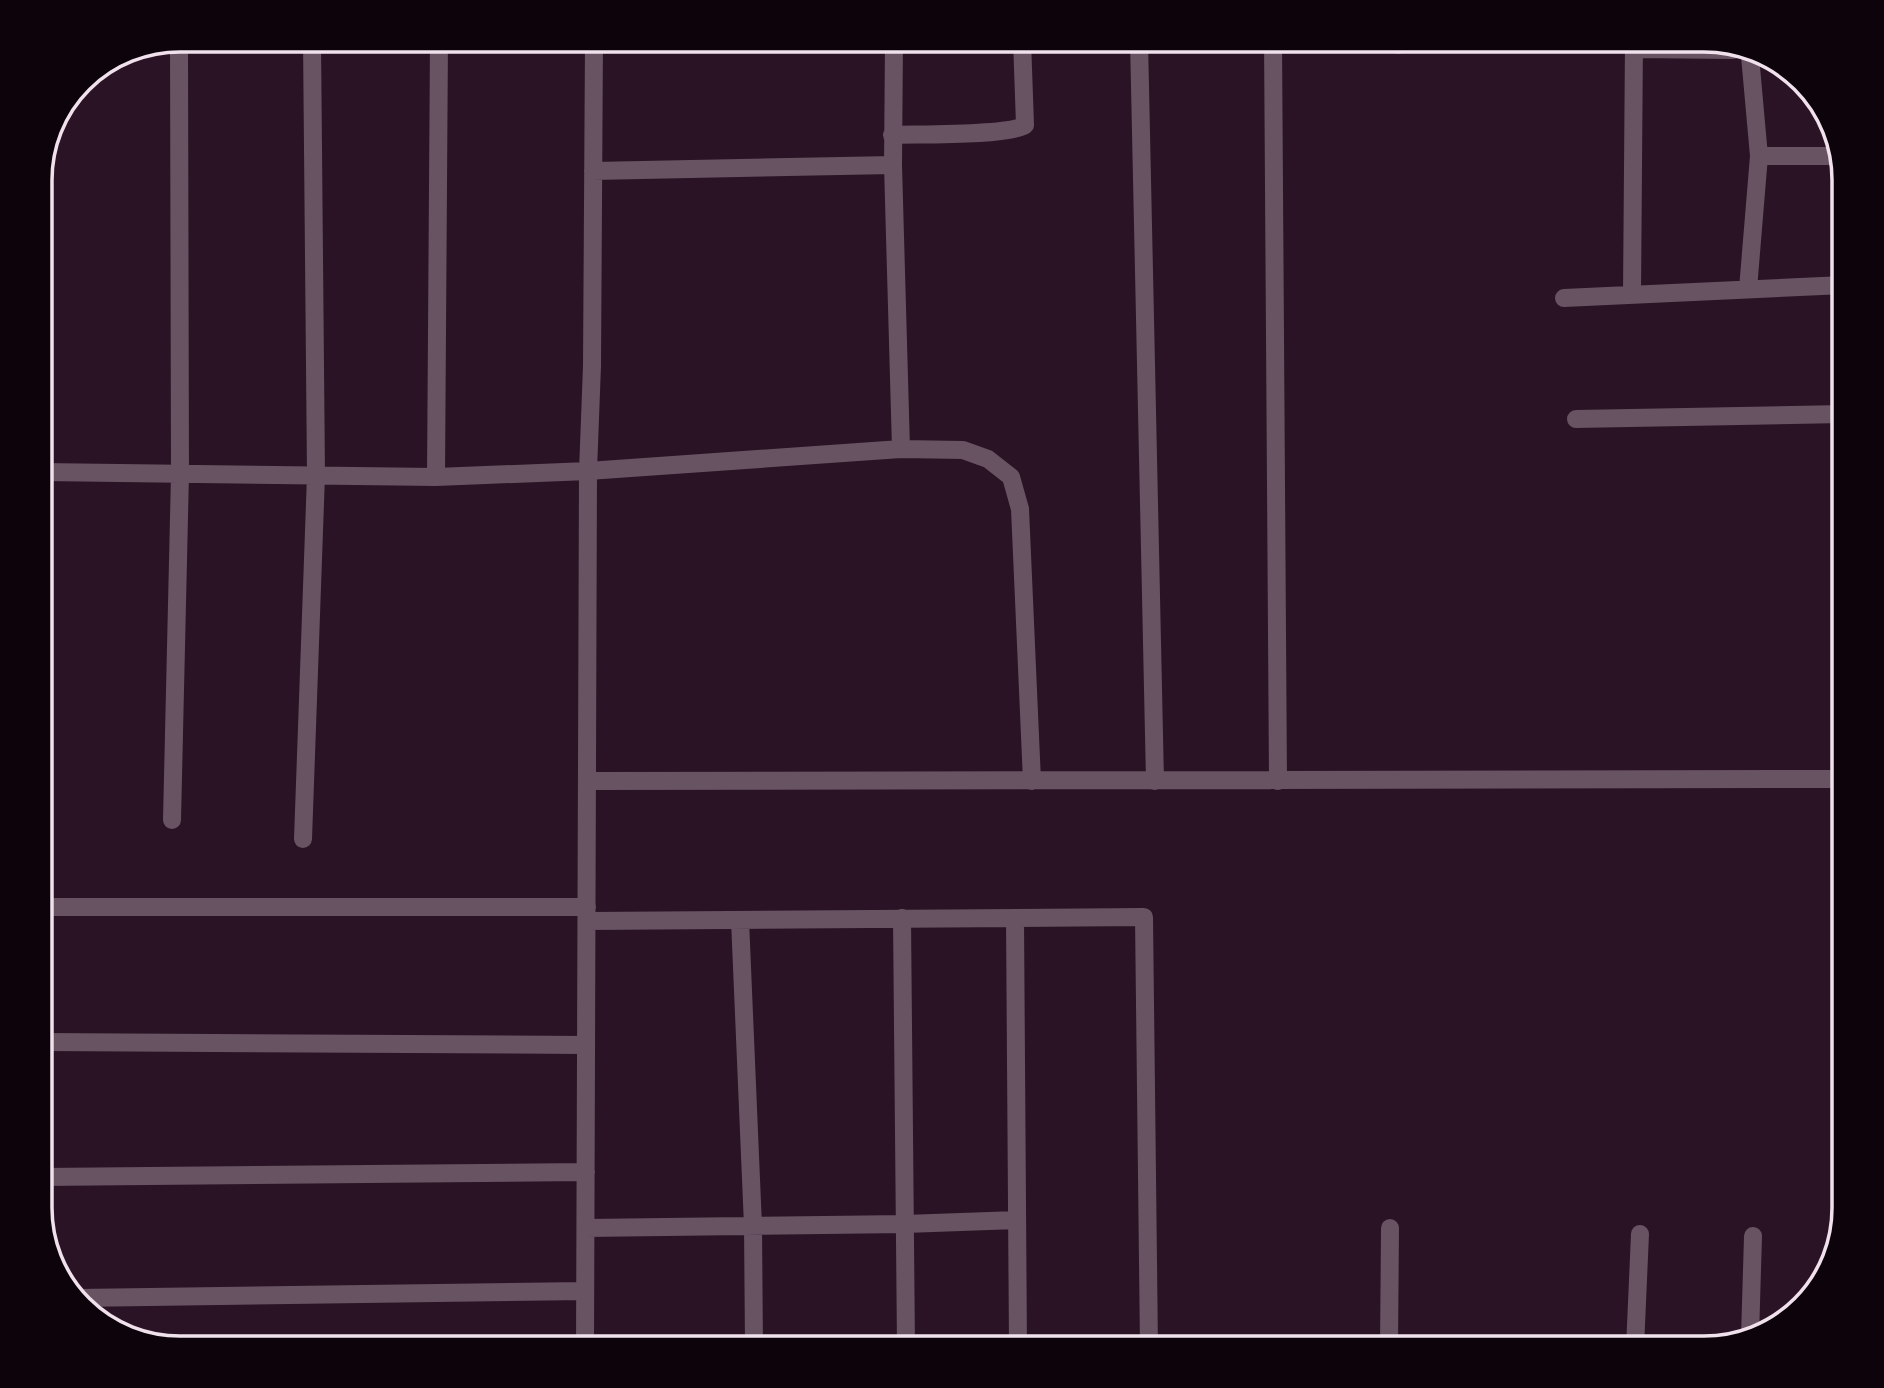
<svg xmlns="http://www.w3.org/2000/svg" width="1884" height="1388" viewBox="0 0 1884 1388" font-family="Lato,sans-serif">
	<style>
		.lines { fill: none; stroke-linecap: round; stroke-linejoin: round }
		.street { stroke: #675362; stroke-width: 18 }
		.rim { fill: none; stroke: #f0e1ed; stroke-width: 3.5 }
	</style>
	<rect width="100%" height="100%" fill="#291325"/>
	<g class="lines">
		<path class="street" d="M894,40L893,165L901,449
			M1139,40L1155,781
			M1273,40L1278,781
			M1518,42V40
			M1398,45V40
			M1634,49L1732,50
			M892,135C917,134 1009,136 1025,125L1022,40
			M1759,156H1838
			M593,171L893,165
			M1748,289L1759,156L1750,56
			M1632,294L1634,40
			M1564,298L1844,285
			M1576,419L1844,414
			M41,472L436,477L588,471L901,449L963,450L988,459L1011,477L1020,509L1032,781
			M436,477L439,40
			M588,781L1844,779
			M172,820L180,474L179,41
			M303,839L316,475L312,40
			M41,907H587
			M902,918L906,1348
			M1015,918L1018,1348
			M740,920L753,1226L754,1348
			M587,921L1144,917L1149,1348
			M41,1042L586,1045
			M41,1177L586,1172
			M586,1228L905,1224L1017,1220
			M77,1298L585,1291
			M1750,1337L1753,1236
			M585,1348L588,471L592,366L594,40
			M1389,1348L1390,1228
			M1635,1348L1640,1234"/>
	</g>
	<path d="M0 0H1884V1388H0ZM180 52H1704A128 128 0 0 1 1832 180V1208A128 128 0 0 1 1704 1336H180A128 128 0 0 1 52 1208V180A128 128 0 0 1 180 52Z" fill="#0c040a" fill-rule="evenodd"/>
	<path class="rim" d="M180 52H1704A128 128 0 0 1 1832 180V1208A128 128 0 0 1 1704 1336H180A128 128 0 0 1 52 1208V180A128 128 0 0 1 180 52Z"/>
</svg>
